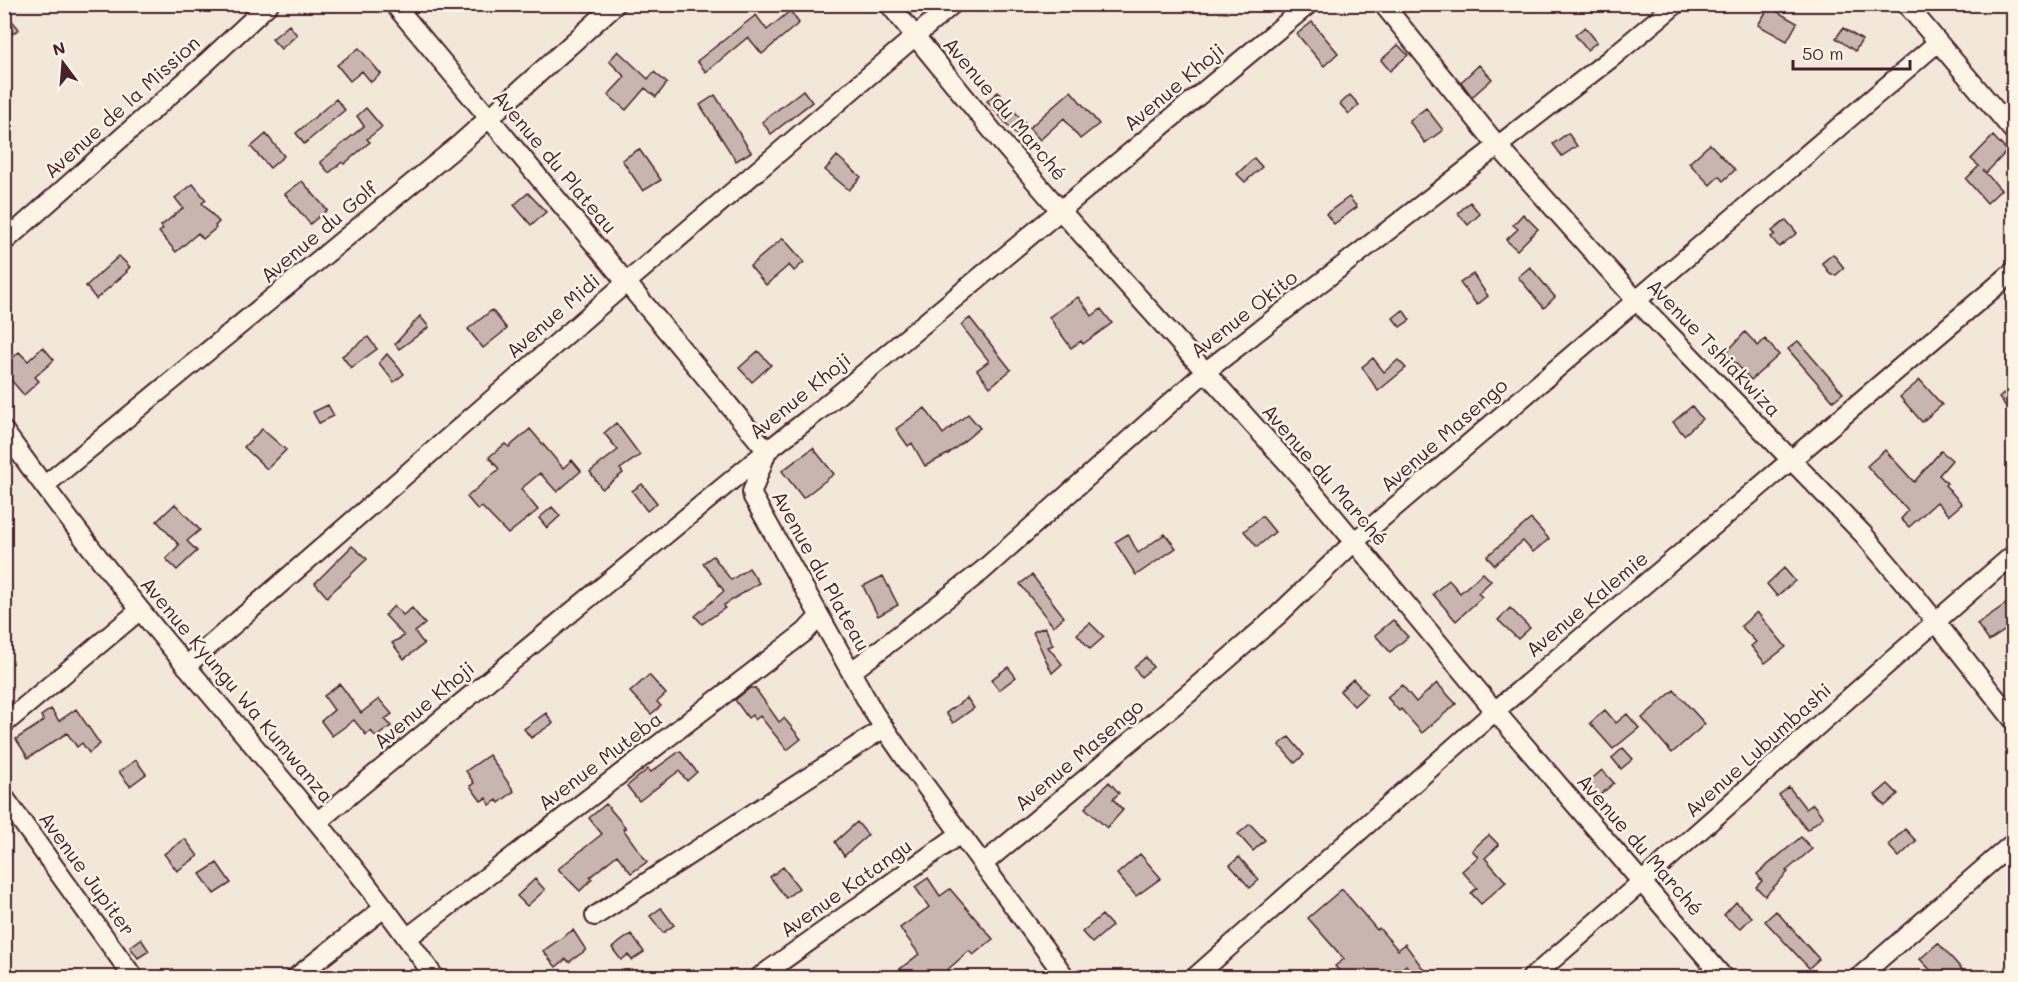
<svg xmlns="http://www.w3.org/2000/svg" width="2018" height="982" viewBox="0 0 2018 982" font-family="Mali,sans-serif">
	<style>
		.building { fill: #c7b6af; stroke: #4a1f2b; stroke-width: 1.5 }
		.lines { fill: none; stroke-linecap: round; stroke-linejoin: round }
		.street-casing { stroke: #4a1f2b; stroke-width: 22 }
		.street { stroke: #fcf5e5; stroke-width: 18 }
		.labels { text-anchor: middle; stroke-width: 5; stroke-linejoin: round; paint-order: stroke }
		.street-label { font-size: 20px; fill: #4a1f2b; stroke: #fcf5e5 }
	</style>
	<rect width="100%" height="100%" fill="#f1e8da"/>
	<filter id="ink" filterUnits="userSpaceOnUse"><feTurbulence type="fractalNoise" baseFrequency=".0167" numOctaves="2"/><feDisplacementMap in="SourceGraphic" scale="12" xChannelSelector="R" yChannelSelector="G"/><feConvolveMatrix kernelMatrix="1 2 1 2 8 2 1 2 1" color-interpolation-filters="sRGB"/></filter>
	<g filter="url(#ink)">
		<path class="building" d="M1769,7L1797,23L1787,41L1758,25Z
			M4,11L19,29L4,40Z
			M790,11L799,23L762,54L748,37L706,72L697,61L756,15L767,30Z
			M1312,22L1338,53L1324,66L1297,34Z
			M289,25L297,35L281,49L272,39Z
			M1585,27L1597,42L1587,50L1575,35Z
			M1843,28L1862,40L1855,51L1836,38Z
			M1398,45L1408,55L1390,71L1381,60Z
			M359,48L381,74L371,82L362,71L350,81L337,65Z
			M618,51L648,79L654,72L667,83L656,97L645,88L626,110L608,95L625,77L609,61Z
			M1479,65L1492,79L1472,97L1461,82Z
			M803,90L812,102L771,134L762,122Z
			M1071,91L1099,124L1080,139L1064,118L1040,140L1029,128Z
			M998,92L1028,127L1017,136L987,101Z
			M715,95L751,152L736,161L700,105Z
			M1350,95L1359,105L1349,114L1340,104Z
			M336,99L345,110L304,144L296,133Z
			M366,108L382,127L367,139L370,142L344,164L342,162L329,173L320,162L364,126L357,116Z
			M1426,108L1443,130L1425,143L1409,121Z
			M1568,133L1577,146L1562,156L1553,144Z
			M266,134L284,156L270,168L251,147Z
			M1993,136L2007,151L1986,173L1983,170L2001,190L1987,203L1966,179L1979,166L1971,159Z
			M1710,144L1735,170L1723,181L1719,176L1710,185L1689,163Z
			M639,149L661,180L643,191L622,160Z
			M837,156L861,177L849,190L825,170Z
			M1254,158L1262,167L1245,182L1237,174Z
			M302,181L327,210L310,224L285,194Z
			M193,184L206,200L202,203L219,222L215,226L216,228L203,239L198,233L176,252L159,232L163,229L161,226L183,208L175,198Z
			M528,193L546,212L531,225L514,205Z
			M1349,197L1357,207L1334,224L1326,214Z
			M1470,202L1480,214L1468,225L1458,213Z
			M1523,214L1538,229L1517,250L1506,240L1518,229L1513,225Z
			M1786,220L1797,233L1779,247L1771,237L1775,234L1772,231Z
			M783,238L804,262L794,271L789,265L766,285L750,266Z
			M1833,254L1844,268L1836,275H1831L1822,263Z
			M119,256L130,267L126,271L127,272L96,299L86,286Z
			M1530,267L1555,297L1544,308L1518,277Z
			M1473,274L1488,296L1477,305L1460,283Z
			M1078,297L1092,316L1101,309L1112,323L1083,344L1081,341L1071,348L1049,317Z
			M492,310L507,329L483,348L468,329Z
			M1403,310L1410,320L1400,327L1393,318Z
			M420,316L429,327L399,349L395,344Z
			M970,318L1011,370L990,387L977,370L989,361L961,325Z
			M1745,332L1758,346L1765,339L1779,355L1751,380L1726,353Z
			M368,337L377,349L351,368L342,356Z
			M1798,341L1843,393L1833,401L1788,349Z
			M43,347L54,360L35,377L39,381L24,395L4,372V366L19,352L28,361Z
			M758,351L771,365L752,382L739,368Z
			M387,354L404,374L394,382L379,363Z
			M1373,358L1384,372L1398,360L1406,368L1378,391L1362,367Z
			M1920,380L1942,405L1922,422L1900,397Z
			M2013,385V415L1999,398Z
			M328,405L334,416L319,423L313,412Z
			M1692,406L1702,419L1684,435L1673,422Z
			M925,408L943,434L968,414L980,428L948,454L925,466L912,443L908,446L896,429Z
			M616,423L640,455L620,469L623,473L602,489L590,472L618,450L604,433Z
			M262,429L286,450L267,469L244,447Z
			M530,429L563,468L572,460L581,471L557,492L540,473L521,489L538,510L508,534L482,507L478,510L467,497L499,469L489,457L505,444L509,447Z
			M813,448L834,474L803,498L782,471Z
			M1885,450L1914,482L1941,451L1952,460L1939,475L1947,483L1945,485L1962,504L1949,515L1937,502L1909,527L1901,519L1908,511L1867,466Z
			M642,484L657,503L647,511L632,491Z
			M175,504L200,530L187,541L197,551L177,570L166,559L179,545L157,521Z
			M552,507L560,516L547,528L539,518Z
			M1262,516L1275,532L1257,547L1244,531Z
			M1531,519L1549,539L1533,552L1523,541L1494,565L1487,556Z
			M1128,534L1138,553L1165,534L1176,548L1136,575L1115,542Z
			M352,546L367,559L327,597L315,583Z
			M713,556L731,580L749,568L759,583L724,605L725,608L702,624L695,616L724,591L703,563Z
			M1784,568L1795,581L1777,596L1767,584Z
			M1483,573L1491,581L1478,593L1482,597L1456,621L1433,594L1449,580L1460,593Z
			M1032,575L1064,617L1053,626L1020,584Z
			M883,576L898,605L878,616L863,586Z
			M2013,599V625L1989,641L1977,624Z
			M394,606L403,615L412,608L425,624L415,632L424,644L404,659L392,643L404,636L385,615Z
			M1510,608L1530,628L1518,639L1498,620Z
			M1757,612L1786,647L1765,663L1751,646L1756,642L1741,626Z
			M1393,620L1408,637L1390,652L1375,635Z
			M1090,623L1104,637L1090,649L1077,634Z
			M1045,627L1053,645L1048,647L1062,664L1052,673L1033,632Z
			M1146,657L1153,667L1141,677L1134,667Z
			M1008,667L1016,677L999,690L991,680Z
			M649,675L666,694L657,702L661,706L651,714L630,692Z
			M1353,679L1367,694L1354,706L1340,691Z
			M1437,683L1456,704L1422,733L1401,709L1399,711L1387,697L1402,685L1416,702Z
			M340,684L361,713L379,699L392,714L385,719L391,726L376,737L371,731L366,735L354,720L332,736L321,721L334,710L324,696Z
			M750,688H755L779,722L784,718L801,739L787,750L760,716L755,720L752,715L748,718L735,700Z
			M1674,690L1705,724L1672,753L1642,718Z
			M967,698L974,708L953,723L946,713Z
			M51,709L59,721L76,709L100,744L89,753L82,743L77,747L67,733L28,758L16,739L44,721L41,716Z
			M1605,710L1616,723L1627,714L1639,728L1613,749L1590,723Z
			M546,713L553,723L531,738L524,729Z
			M1289,737L1304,755L1295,763L1279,745Z
			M1623,748L1633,759L1621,769L1612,758Z
			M680,751L697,772L687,781L679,771L639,801L627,786L648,769L651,772Z
			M489,755L514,791L499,803L497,800L490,805L486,798L481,801L470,786L474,783L466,771Z
			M136,760L146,774L130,786L119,772Z
			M1602,770L1614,783L1599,796L1587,783Z
			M1109,782L1119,793L1113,799L1123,810L1107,828L1085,808Z
			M1888,784L1898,794L1885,806L1875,795Z
			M1789,787L1806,809L1813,804L1823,817L1807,830L1779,795Z
			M606,804L626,828L623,829L647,862L631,873L617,855L590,877L592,879L580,891L558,869L602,834L589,818Z
			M857,822L868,835L844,856L835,842Z
			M1250,824L1265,840L1253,851L1238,834Z
			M1905,829L1916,841L1899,857L1888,845Z
			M1489,835L1499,845L1485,858L1506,882L1481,904L1471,893L1477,888L1462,871L1478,857L1472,850Z
			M1801,837L1812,849L1786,871L1788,872L1765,896L1756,887L1762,881L1757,874Z
			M185,839L198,856L177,871L164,854Z
			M1140,854L1161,878L1136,896L1117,874Z
			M1239,857L1259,880L1250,888L1230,865Z
			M217,863L231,883L214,894L200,874Z
			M783,867L799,888L786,898L770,877Z
			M928,878L940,896L950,889L993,939L973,955L969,951L946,971L951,978H907L900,969L919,954L900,928L929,907L915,887Z
			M535,879L545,890L527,906L517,896Z
			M1342,889L1377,930L1379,928L1398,950L1405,944L1430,978H1416L1406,965L1399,971L1397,968L1384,978H1345L1335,966L1344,959L1308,918Z
			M1736,902L1752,917L1740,929L1724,915Z
			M661,908L674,925L663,933L650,916Z
			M1776,911L1819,959L1809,968L1765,921Z
			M1102,915L1112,926L1092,943L1082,932Z
			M573,930L586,950L569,962L566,959L556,967L543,951Z
			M631,934L644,952L632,960L628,955L621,960L612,948Z
			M141,939L149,951L138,958L130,947Z
			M1938,943L1970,978H1938L1920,959Z"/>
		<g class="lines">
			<g class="street-casing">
				<path id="street" d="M394,4L767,451L752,492L753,497L874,713L905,758L1066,978
					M889,4L1003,144L1060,210L1303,480L1495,711L1724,978
					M1383,4L1497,145L1636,300L1863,534L1917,598L2014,721
					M1906,4L2014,132
					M4,242L207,62L269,4
					M4,431C62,512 124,592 188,668C273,769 360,868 435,978
					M44,486L461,143L616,4
					M186,666L627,282L953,4
					M851,672L982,571L1205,372L1610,59L1676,4
					M4,724L140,610
					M4,797L134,978
					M317,822L767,451L821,409L1309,4
					M983,864L1189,693L1277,616L1354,542L1937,43
					M595,916L884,728
					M407,938L805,632L819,617
					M295,978L384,908
					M758,978L960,834
					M1194,978L1495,711L2014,271
					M1531,978C1694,839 1851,693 2014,554
					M1858,978L2014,842"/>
			</g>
			<use href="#street" class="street"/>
		</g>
	</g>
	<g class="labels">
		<g class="street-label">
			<text transform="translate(1174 87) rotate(-40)" y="7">Avenue Khoji</text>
			<text transform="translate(122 107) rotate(-42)" y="7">Avenue de la Mission</text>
			<text transform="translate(1005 109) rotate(50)" y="7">Avenue du Marché</text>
			<text transform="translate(555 162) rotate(50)" y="7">Avenue du Plateau</text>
			<text transform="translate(319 232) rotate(-40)" y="7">Avenue du Golf</text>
			<text transform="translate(1244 314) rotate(-38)" y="7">Avenue Okito</text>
			<text transform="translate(553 316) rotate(-41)" y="7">Avenue Midi</text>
			<text transform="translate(1714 348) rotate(46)" y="7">Avenue Tshiakwiza</text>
			<text transform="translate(800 396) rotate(-39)" y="7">Avenue Khoji</text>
			<text transform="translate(1444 435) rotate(-41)" y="7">Avenue Masengo</text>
			<text transform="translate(1325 475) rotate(49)" y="7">Avenue du Marché</text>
			<text transform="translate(821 571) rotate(61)" y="7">Avenue du Plateau</text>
			<text transform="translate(1587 604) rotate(-40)" y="7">Avenue Kalemie</text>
			<text transform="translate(237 690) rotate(50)" y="7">Avenue Kyungu Wa Kumwanza</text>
			<text transform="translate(424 705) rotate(-40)" y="7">Avenue Khoji</text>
			<text transform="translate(1758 750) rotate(-42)" y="7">Avenue Lubumbashi</text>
			<text transform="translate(1079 755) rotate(-40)" y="7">Avenue Masengo</text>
			<text transform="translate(600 761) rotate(-37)" y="7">Avenue Muteba</text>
			<text transform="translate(1640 845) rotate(49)" y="7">Avenue du Marché</text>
			<text transform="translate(87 874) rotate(54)" y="7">Avenue Jupiter</text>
			<text transform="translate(846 888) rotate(-35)" y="7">Avenue Katangu</text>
		</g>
	</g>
	<rect width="2018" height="982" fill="none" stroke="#fcf5e5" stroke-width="24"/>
	<rect x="12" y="12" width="1994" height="958" fill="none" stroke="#4a1f2b" stroke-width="2" filter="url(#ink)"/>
	<g transform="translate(63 63) rotate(344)" stroke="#fcf5e5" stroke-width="4.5" paint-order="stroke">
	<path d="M0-4.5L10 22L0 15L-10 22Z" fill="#4a1f2b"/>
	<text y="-9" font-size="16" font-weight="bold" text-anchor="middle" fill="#4a1f2b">N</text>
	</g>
	<path d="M1793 60v9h117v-9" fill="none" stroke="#4a1f2b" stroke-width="3"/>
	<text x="1802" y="60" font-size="18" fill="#4a1f2b" stroke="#fcf5e5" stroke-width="4.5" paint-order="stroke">50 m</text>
</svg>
